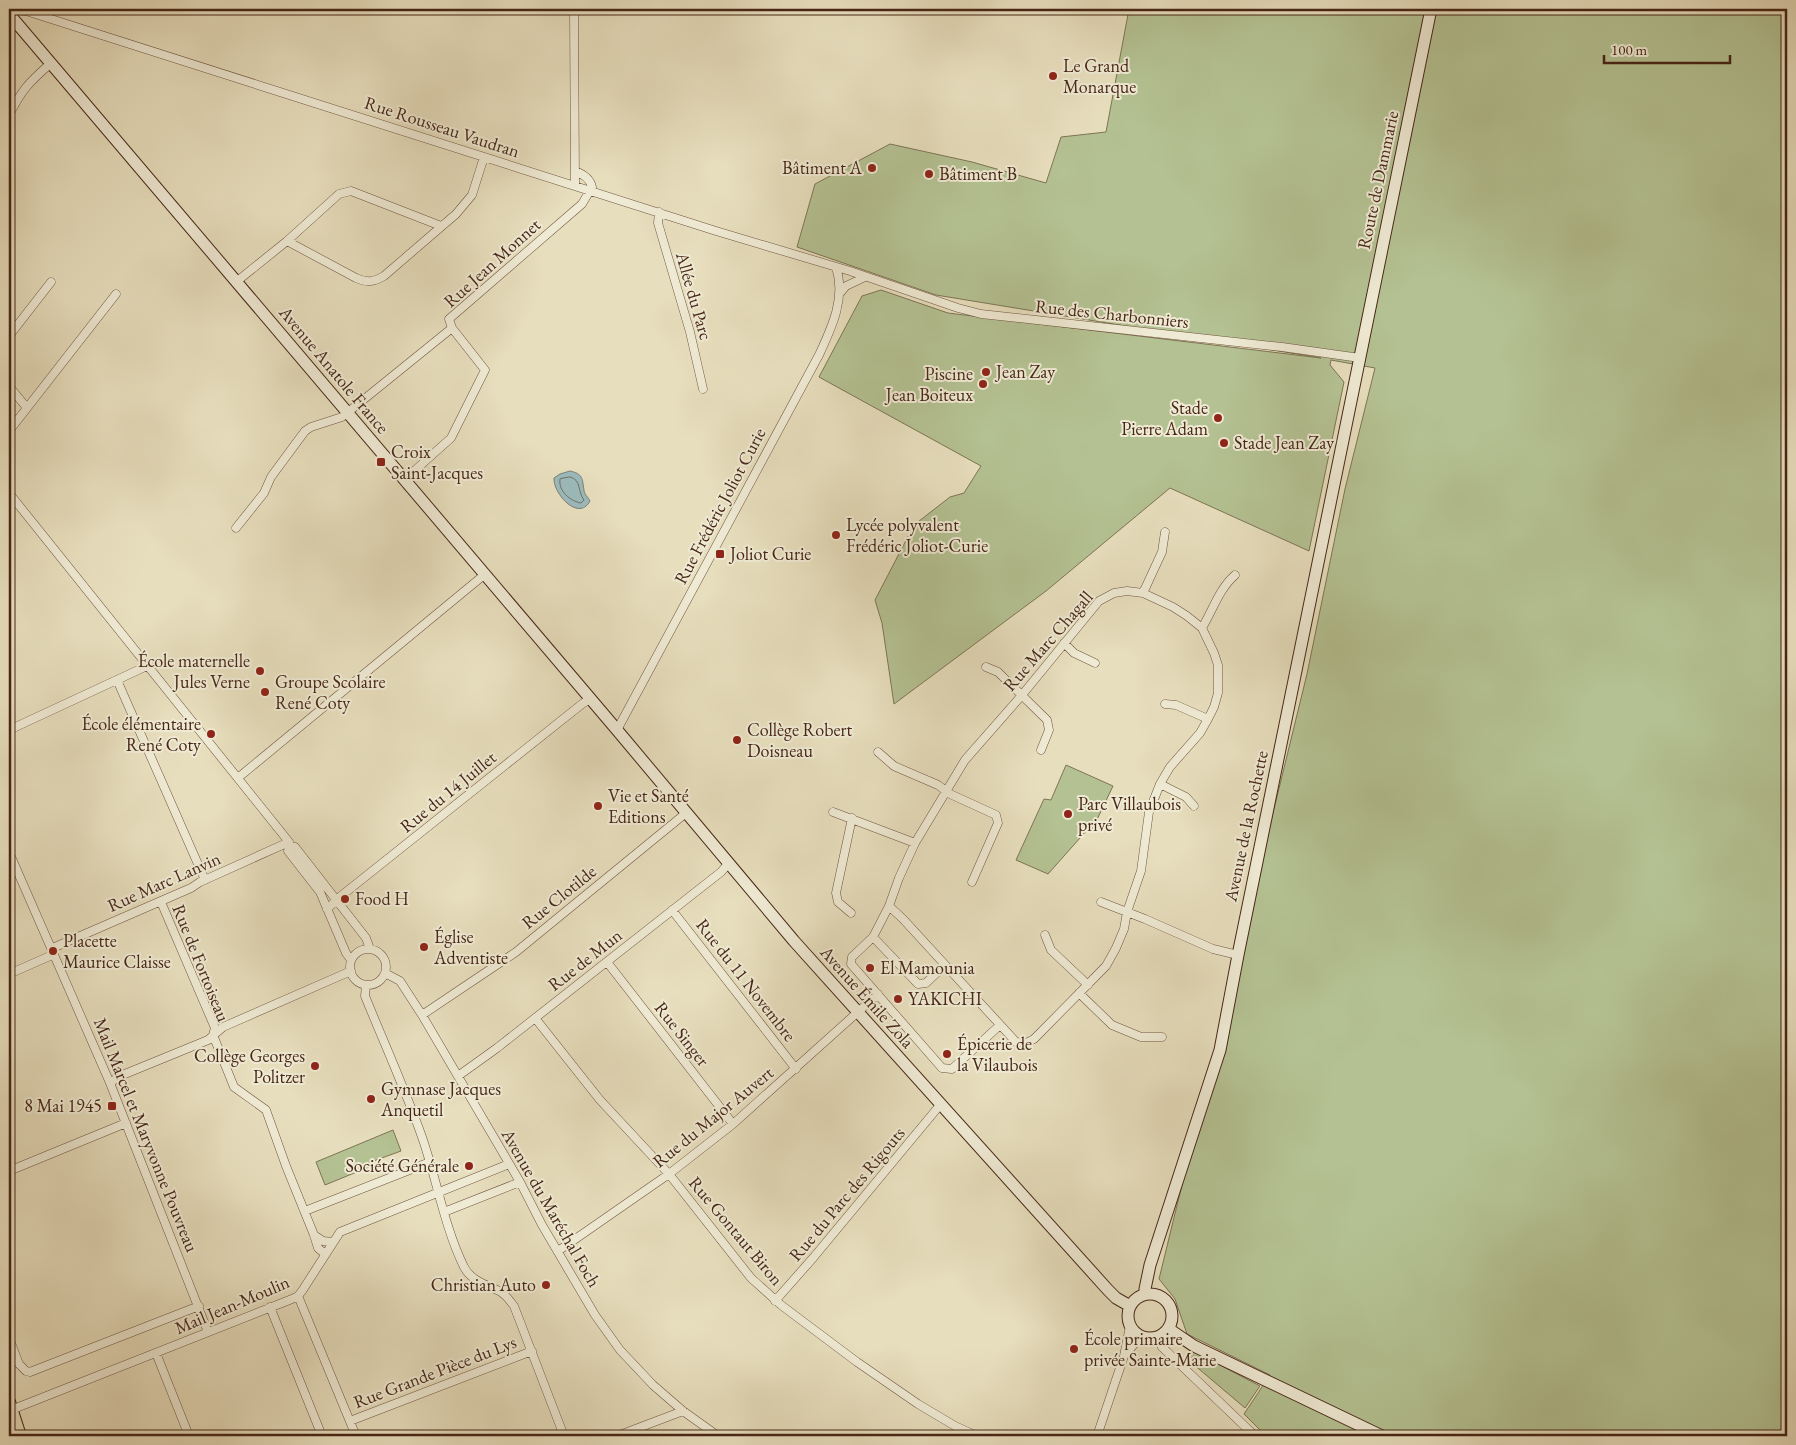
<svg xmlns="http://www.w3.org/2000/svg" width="1796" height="1445" viewBox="0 0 1796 1445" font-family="'EB Garamond',serif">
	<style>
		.green { fill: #b4c192; stroke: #7e7454 }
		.water { fill: #9bbabb; stroke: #797f79 }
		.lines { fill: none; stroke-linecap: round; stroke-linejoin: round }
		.shore { stroke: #717068; stroke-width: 1 }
		.street-casing { stroke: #6f5440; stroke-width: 9 }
		.secondary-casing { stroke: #472616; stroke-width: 13 }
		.primary-casing { stroke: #472616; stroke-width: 14 }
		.street { stroke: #efead4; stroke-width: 8 }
		.secondary { stroke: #efead4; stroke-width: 11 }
		.primary { stroke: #e7debd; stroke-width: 12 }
		.poi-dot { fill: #8f2418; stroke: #efead4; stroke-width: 2 }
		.labels { text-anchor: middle; stroke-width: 4; stroke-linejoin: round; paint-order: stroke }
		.poi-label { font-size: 18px; fill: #472616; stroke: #efead4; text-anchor: start }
		.street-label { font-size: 18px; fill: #472616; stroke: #efead4 }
	</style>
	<rect width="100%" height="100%" fill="#e7debd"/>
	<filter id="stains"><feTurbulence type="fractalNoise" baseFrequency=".004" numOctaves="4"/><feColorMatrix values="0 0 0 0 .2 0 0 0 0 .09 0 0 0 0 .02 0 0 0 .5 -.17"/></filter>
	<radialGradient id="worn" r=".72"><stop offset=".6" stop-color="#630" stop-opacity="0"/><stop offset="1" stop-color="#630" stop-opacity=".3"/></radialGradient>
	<path class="green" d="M1129,9H1787V1436H1266L1244,1414L1270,1375L1187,1334L1175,1299L1159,1279L1307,674L1345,489L1375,368L1331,360L1330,365L1344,382L1309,551L1170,488L1046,591L894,704L882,623L875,600L914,525L950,497L964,493L981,466L819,377L862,296L881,290L948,313L1321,358L936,295L797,247L815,184L890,144L972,162L1046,183L1061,137L1106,132Z
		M1066,765L1113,786L1093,828L1088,829L1048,874L1016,860L1044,799L1051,800Z
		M393,1130L401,1151L368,1163L369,1167L325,1185L316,1162Z
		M1193,1351L1260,1386L1245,1408L1186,1358Z"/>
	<path class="water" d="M570,471C583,474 582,478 584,490C584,494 588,497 590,501C579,522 553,494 554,478L560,474Z"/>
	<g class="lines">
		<path class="shore" d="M570,477C582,480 577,491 584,500L581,503C570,501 558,491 560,479Z"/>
		<g class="street-casing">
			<path id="street" d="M574,9L575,185
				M9,10L26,11L716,231L850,271L958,308L981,314L1282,347L1360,358
				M9,115C22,90 28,83 50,64
				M659,212L658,223L690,332L703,389
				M287,241L356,278C367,283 374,282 384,276L456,214L472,195L484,157
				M236,282L287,241L339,194L351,191L441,226
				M840,293L846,286L865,277
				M9,336L51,282
				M9,386L27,408
				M9,431L116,294
				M404,480L451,438L485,370L452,328
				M9,493L289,842L290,846L288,851L320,892L346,953L351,960
				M236,528L264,493L271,477L305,431L311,427L342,417L452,328L449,319L582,204L592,187C590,178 583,174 575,171
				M1127,591L1143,593L1173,607L1187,616L1202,628L1214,653L1218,665V693L1214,707L1208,719L1200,733L1170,767L1160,784L1149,812L1141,871L1127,912L1124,929L1116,948L1106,966L1034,1039L1026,1043L1016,1042L903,919L889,906L899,878L915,843L965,760L1022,695L1099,601L1114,593Z
				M1143,593L1162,552L1165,532
				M1202,628C1213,610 1219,589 1235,575
				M1064,643L1074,653L1095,663
				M986,667L998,672L1047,720L1049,730L1041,750
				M117,680L205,880
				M1165,704L1176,705L1208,719
				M9,730L149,665
				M617,730L819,355C832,327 846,298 836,267
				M878,752L894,766L938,785L950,794L996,815L998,823L972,882
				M239,777L484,575
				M1160,784L1186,797L1194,806
				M833,812L915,843
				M290,846L295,847L366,938L370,949
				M9,852L110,1083L208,1332
				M161,902L215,1028L213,1035L234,1087L266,1110L286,1166L314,1235L318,1248L325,1254
				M1101,902L1145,919L1213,949L1238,955
				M889,906L873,937L852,957L851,964L942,1068L952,1069L1000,1025
				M327,909L341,896L582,704L590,699
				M672,910L796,1069
				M851,913L838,902L836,893L852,818
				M1045,935L1051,950L1088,985
				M873,937L918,984L926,983L945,965
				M350 967a18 18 0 1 1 36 0a18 18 0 1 1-36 0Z
				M607,962L733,1124
				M385,973L400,981L422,1015L520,1182L542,1225L595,1315L620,1350L653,1385L683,1411L718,1436
				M9,974L50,956L55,947L191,888L200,882L289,842
				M366,985L365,996C384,1043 405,1089 422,1137C437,1180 444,1226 464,1267C472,1282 488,1285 501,1292C507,1296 510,1301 514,1306L564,1436
				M1079,993L1112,1025L1141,1037H1162
				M422,1015L516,952L686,813
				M535,1018L600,1100L669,1174L751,1278L781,1305L857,1362L918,1404L955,1426L977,1436
				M458,1076L497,1048L721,872L728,864
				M110,1083L120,1076L208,1040L223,1027L351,971
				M9,1171L126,1123
				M305,1211L430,1162
				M444,1212L520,1182
				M314,1235L323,1241L333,1242
				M558,1251L669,1174L733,1124L878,994
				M298,1296L356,1436
				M775,1301L813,1258L940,1105
				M270,1307L322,1436
				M9,1338L19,1364L26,1371L30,1372L199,1306
				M1157,1338L1162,1347L1255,1436
				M156,1353L189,1436
				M1125,1355L1141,1336
				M11,1410L292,1299L298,1296L302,1291L340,1232L509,1164
				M350,1421L532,1351
				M307,1436L320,1432
				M617,1436L683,1411
				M1097,1436L1124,1356L1130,1326"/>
		</g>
		<g class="secondary-casing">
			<path id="secondary" d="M9,14L617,730L794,941L1108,1290L1116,1298L1130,1306
				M1128 1316a22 22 0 1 1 44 0a22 22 0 1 1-44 0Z
				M1147,1294L1145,1289L1150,1265L1220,1050L1238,955L1431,9
				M1169,1329L1194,1346L1382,1436"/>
		</g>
		<g class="primary-casing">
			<path id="primary" d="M9,1402L20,1436"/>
		</g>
		<use href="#street" class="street"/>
		<use href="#secondary" class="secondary"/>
		<use href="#primary" class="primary"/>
	</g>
	<g class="poi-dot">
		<circle cx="1053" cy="76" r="5"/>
		<circle cx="872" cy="168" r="5"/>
		<circle cx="929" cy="174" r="5"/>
		<circle cx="986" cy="372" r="5"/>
		<circle cx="983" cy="384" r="5"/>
		<circle cx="1218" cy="418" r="5"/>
		<circle cx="1224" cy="443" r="5"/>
		<rect x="376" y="457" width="10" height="10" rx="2.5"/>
		<circle cx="836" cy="535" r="5"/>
		<rect x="715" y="549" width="10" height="10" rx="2.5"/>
		<circle cx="260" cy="671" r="5"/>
		<circle cx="265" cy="692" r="5"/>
		<circle cx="211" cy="734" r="5"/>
		<circle cx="737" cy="740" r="5"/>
		<circle cx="598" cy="806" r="5"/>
		<circle cx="1068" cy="814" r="5"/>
		<circle cx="345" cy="899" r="5"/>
		<circle cx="424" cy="947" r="5"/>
		<circle cx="53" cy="951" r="5"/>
		<circle cx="870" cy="968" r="5"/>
		<circle cx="898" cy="999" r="5"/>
		<circle cx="947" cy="1054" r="5"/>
		<circle cx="315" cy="1066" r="5"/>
		<circle cx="371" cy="1099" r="5"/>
		<rect x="107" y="1101" width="10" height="10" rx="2.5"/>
		<circle cx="469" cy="1166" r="5"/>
		<circle cx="546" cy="1285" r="5"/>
		<circle cx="1074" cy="1349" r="5"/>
	</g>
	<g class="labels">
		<g class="poi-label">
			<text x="1063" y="72">Le Grand<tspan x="1063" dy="21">Monarque</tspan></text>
			<text x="862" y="174" text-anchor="end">Bâtiment A</text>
			<text x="939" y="180">Bâtiment B</text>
			<text x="996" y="378">Jean Zay</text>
			<text x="973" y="380" text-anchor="end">Piscine<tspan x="973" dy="21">Jean Boiteux</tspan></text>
			<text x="1208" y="414" text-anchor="end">Stade<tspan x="1208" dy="21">Pierre Adam</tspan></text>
			<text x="1234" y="449">Stade Jean Zay</text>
			<text x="391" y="458">Croix<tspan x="391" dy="21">Saint-Jacques</tspan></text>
			<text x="846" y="531">Lycée polyvalent<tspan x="846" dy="21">Frédéric Joliot-Curie</tspan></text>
			<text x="730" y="560">Joliot Curie</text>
			<text x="250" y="667" text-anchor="end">École maternelle<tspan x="250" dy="21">Jules Verne</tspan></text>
			<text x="275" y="688">Groupe Scolaire<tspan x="275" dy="21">René Coty</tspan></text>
			<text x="201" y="730" text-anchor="end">École élémentaire<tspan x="201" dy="21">René Coty</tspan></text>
			<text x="747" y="736">Collège Robert<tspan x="747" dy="21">Doisneau</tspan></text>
			<text x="608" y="802">Vie et Santé<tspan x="608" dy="21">Editions</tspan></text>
			<text x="1078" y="810">Parc Villaubois<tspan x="1078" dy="21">privé</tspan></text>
			<text x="355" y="905">Food H</text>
			<text x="434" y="943">Église<tspan x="434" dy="21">Adventiste</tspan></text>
			<text x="63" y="947">Placette<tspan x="63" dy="21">Maurice Claisse</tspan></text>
			<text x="880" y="974">El Mamounia</text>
			<text x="908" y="1005">YAKICHI</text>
			<text x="957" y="1050">Épicerie de<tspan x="957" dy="21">la Vilaubois</tspan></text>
			<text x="305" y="1062" text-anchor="end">Collège Georges<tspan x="305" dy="21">Politzer</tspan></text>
			<text x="381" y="1095">Gymnase Jacques<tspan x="381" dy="21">Anquetil</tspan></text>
			<text x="102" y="1112" text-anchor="end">8 Mai 1945</text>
			<text x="459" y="1172" text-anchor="end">Société Générale</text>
			<text x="536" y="1291" text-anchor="end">Christian Auto</text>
			<text x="1084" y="1345">École primaire<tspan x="1084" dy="21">privée Sainte-Marie</tspan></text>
		</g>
		<g class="street-label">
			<text transform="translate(442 127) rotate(18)" y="6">Rue Rousseau Vaudran</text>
			<text transform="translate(1378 180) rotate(-78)" y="6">Route de Dammarie</text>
			<text transform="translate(492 263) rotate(-42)" y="6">Rue Jean Monnet</text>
			<text transform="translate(694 296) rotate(74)" y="6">Allée du Parc</text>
			<text transform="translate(1112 314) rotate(6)" y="6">Rue des Charbonniers</text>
			<text transform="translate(334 370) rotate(50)" y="6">Avenue Anatole France</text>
			<text transform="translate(720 506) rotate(-62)" y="6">Rue Frédéric Joliot Curie</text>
			<text transform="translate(1048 641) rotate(-49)" y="6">Rue Marc Chagall</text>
			<text transform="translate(448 792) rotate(-39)" y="6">Rue du 14 Juillet</text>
			<text transform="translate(1246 826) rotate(-78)" y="6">Avenue de la Rochette</text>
			<text transform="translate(164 882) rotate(-24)" y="6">Rue Marc Lanvin</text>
			<text transform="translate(559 897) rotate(-39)" y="6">Rue Clotilde</text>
			<text transform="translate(585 960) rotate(-38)" y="6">Rue de Mun</text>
			<text transform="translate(201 963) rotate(68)" y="6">Rue de Fortoiseau</text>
			<text transform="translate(746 980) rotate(52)" y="6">Rue du 11 Novembre</text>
			<text transform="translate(867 997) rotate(48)" y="6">Avenue Émile Zola</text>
			<text transform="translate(682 1034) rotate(52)" y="6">Rue Singer</text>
			<text transform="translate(713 1117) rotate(-39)" y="6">Rue du Major Auvert</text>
			<text transform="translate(146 1135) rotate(68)" y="6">Mail Marcel et Maryvonne Pouvreau</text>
			<text transform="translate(847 1194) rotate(-50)" y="6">Rue du Parc des Rigouts</text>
			<text transform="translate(551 1208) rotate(60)" y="6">Avenue du Maréchal Foch</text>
			<text transform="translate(736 1231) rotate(50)" y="6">Rue Gontaut Biron</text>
			<text transform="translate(232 1305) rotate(-23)" y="6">Mail Jean-Moulin</text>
			<text transform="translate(435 1372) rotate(-21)" y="6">Rue Grande Pièce du Lys</text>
		</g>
	</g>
	<rect width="1796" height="1445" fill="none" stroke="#e7debd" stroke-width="30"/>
	<rect x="10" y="10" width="1776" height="1425" fill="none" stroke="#472616" stroke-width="2.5"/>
	<rect x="15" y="15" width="1766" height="1415" fill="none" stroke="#472616"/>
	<path d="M1604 55v8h126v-8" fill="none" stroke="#472616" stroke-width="2.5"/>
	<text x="1611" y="55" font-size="15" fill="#472616" stroke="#efead4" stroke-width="4" paint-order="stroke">100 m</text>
	<rect width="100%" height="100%" filter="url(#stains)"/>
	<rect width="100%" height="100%" fill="url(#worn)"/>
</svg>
